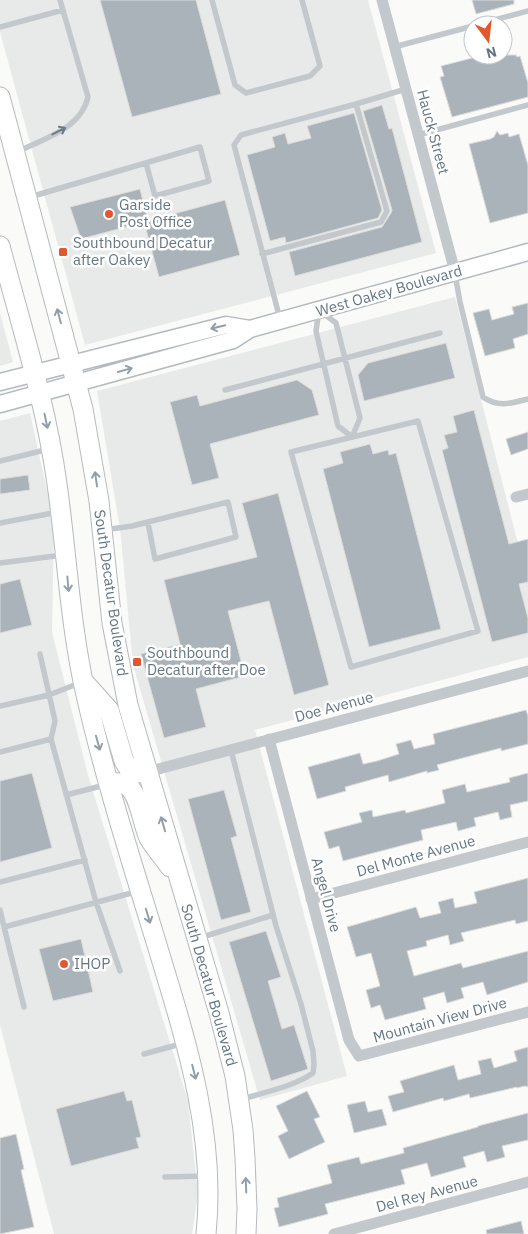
<svg xmlns="http://www.w3.org/2000/svg" width="528" height="1234" viewBox="0 0 528 1234" font-family="'IBM Plex Sans',sans-serif">
	<style>
		.built { fill: #e8e9e9 }
		.building { fill: #aab3b9; stroke: #dcdcda }
		.lines { fill: none; stroke-linecap: round; stroke-linejoin: round }
		.secondary-casing { stroke: #b3babf; stroke-width: 19 }
		.primary-casing { stroke: #b5babe; stroke-width: 21 }
		.service { stroke: #c3c8cc; stroke-width: 5.5 }
		.minor { stroke: #c3c8cc; stroke-width: 11 }
		.secondary { stroke: #fff; stroke-width: 16 }
		.primary { stroke: #fff; stroke-width: 19 }
		.oneway { stroke: #6a7a87 }
		.oneway2 { stroke: #939fa8 }
		.poi-dot { fill: #e4572e; stroke: #fff; stroke-width: 2 }
		.labels { text-anchor: middle; stroke-width: 5; stroke-linejoin: round; paint-order: stroke }
		.street-label { font-size: 15px; fill: #657683; stroke: #fff }
		.poi-label { font-size: 15px; fill: #657683; stroke: #fff; text-anchor: start }
	</style>
	<rect width="100%" height="100%" fill="#fafaf8"/>
	<path class="built" d="M0,0H368L436,253L85,345L0,32Z
		M455,297L528,583V657L255,730L347,1076L260,1100L133,665L120,528L97,391Z
		M0,313L13,362L0,366Z
		M30,413L54,523L52,632L88,775L188,1101L198,1194L192,1234H54L0,1025V421Z"/>
	<path class="building" d="M100,0H196L221,94L132,117Z
		M472,0H514V4L476,14Z
		M484,55H516L517,57L520,56L528,83V97L452,117L440,77L444,76L441,66Z
		M382,105L389,129L392,128L422,242L295,276L289,252L382,227L391,213L392,210L363,111Z
		M354,113L382,210L378,218L286,243L285,237L270,241L247,155L275,147L272,137L285,133L288,144L311,138L307,126Z
		M497,131L500,135L508,133L509,137L519,134L528,165V213L490,223L469,144L490,139L494,137Z
		M140,189L148,221L81,239L70,207Z
		M225,200L240,255L159,277L144,222Z
		M528,303V334L513,339L515,348L485,356L473,313L489,309L492,320L514,314L512,307Z
		M446,343L455,378L364,401L358,375L368,363Z
		M297,380L312,390L319,415L210,444L219,478L192,485L170,402L197,395L200,406Z
		M474,410L509,544L528,539V582L519,584L528,618V633L492,642L442,450L448,448L444,435L457,432L453,416Z
		M528,432V449L511,455L506,439Z
		M370,444L373,454L388,450L389,455L396,453L441,629L369,647L323,469L343,463L340,452Z
		M28,475L30,490L0,494V479Z
		M278,493L329,685L294,695L269,601L228,611L245,676L196,689L206,727L164,738L141,654L180,644L164,580L257,557L242,503Z
		M20,579L32,625L0,633V584Z
		M526,710L528,716V744L501,751V748L459,759L437,765L439,770L427,773V771L389,782L388,775L345,787L346,791L317,799L308,767L360,753L363,764L377,761L399,754L396,744L411,740L414,749L435,744L433,734Z
		M32,773L52,848L0,862V781Z
		M528,773V801L510,805L512,817L500,820L498,812L474,818L476,826L458,831L456,822L421,830L423,840L343,861L339,846L329,849L324,832L362,822L359,813L372,810L373,817L405,810L406,813L445,803L442,790L465,784L467,792L510,782L509,778Z
		M224,790L237,836L231,838L251,912L221,920L188,799Z
		M528,878V921L516,924L515,920L461,933L464,941L450,945L448,935L426,941L427,946L407,951L414,976L461,963L463,968L528,951V982L487,995L483,982L461,988L464,998L447,1003L444,992L423,998L426,1009L385,1020L380,1005L371,1008L366,990L380,986L371,953L356,957L347,927L416,907L420,918L441,913L438,902L453,898L455,908L477,903L474,892Z
		M266,931L281,977L268,981L282,1029L294,1025L308,1069L271,1081L229,942Z
		M81,939L93,992L53,1001L39,949Z
		M528,1047V1087L525,1086L517,1088V1087L470,1098L469,1094L444,1101L443,1098L393,1112L388,1096L404,1092L400,1081L454,1065L458,1080L481,1074L478,1061L491,1058L494,1068L517,1061L514,1051Z
		M124,1091L127,1101L132,1100L141,1137L136,1138L139,1148L71,1166L56,1109Z
		M307,1091L320,1117L314,1119L325,1142L289,1159L278,1136L288,1131L276,1106Z
		M365,1101L368,1112L382,1109L387,1125L354,1133L347,1105Z
		M528,1113V1140L502,1146L505,1157L487,1162L484,1151L463,1157L466,1167L431,1177L427,1163L401,1170L405,1184L325,1204L328,1214L279,1227L274,1208L279,1207L277,1198L332,1183L327,1165L359,1157L361,1164L404,1153L403,1148L478,1127V1126Z
		M16,1134L24,1169L21,1170L34,1227L0,1234V1138Z
		M521,1221L524,1234H487L486,1230Z"/>
	<g class="lines">
		<g class="secondary-casing">
			<path id="secondary" d="M0,382L226,325L250,329
				M0,404L233,340L250,329L528,252"/>
		</g>
		<g class="primary-casing">
			<path id="primary" d="M0,97L83,409L99,501L112,623L128,705L219,1013L235,1076L243,1130L245,1158L247,1209L246,1234
				M0,246C21,325 46,403 57,484C67,554 70,626 86,695C106,783 134,869 160,955C188,1047 216,1137 206,1234
				M84,682L109,710L124,761L129,769L136,773L147,772
				M110,783C115,783 120,782 125,784C140,792 142,824 149,838C155,848 163,857 170,867"/>
		</g>
		<path class="service" d="M212,0L235,85L246,93L310,76L320,66L302,0
			M475,25L528,11
			M0,27L63,10
			M394,47L473,26
			M356,104L406,89
			M418,135L528,105
			M17,152C43,139 81,129 88,97L60,0
			M30,197L200,147L209,181L155,196L146,163
			M262,254L381,222L387,211L356,104L241,135L234,145L280,319
			M455,274L460,302L483,397C498,408 512,403 528,399
			M319,310L336,323L360,418L352,437L338,426L316,331Z
			M225,390L440,333
			M418,421L478,631L351,667L291,452Z
			M0,461L49,449
			M0,523L58,512
			M104,530L132,526L228,502L236,537L155,559L148,523
			M0,563L63,555
			M40,654L55,721L51,739L96,902L120,971
			M0,706L49,695L82,682
			M231,750L276,926L301,1004L313,1051L314,1064L313,1073C293,1087 265,1092 242,1099
			M0,752L51,739
			M66,795L105,785
			M0,882L85,860
			M0,910L4,927
			M199,938L273,915
			M24,1007L4,927L139,891
			M144,1054L184,1043
			M165,1177L206,1176"/>
		<path class="minor" d="M382,0L455,272
			M516,497L528,494
			M269,739L349,1040L359,1056L528,1012
			M147,772L528,671
			M311,899L528,842
			M334,1234L528,1182"/>
		<use href="#secondary" class="secondary"/>
		<use href="#primary" class="primary"/>
	</g>
	<defs><path id="oneway-shaft" d="M-6 0H5M1.5-3L5.5 0L1.5 3" fill="none" stroke-width="1.6" stroke-linecap="round" stroke-linejoin="round" transform="scale(1.25)"/></defs>
	<use class="oneway" href="#oneway-shaft" transform="translate(59 131) rotate(-27)"/>
	<g class="oneway2">
		<use href="#oneway-shaft" transform="translate(59 316) rotate(-105)"/>
		<use href="#oneway-shaft" transform="translate(218 327) rotate(167)"/>
		<use href="#oneway-shaft" transform="translate(125 370) rotate(-15)"/>
		<use href="#oneway-shaft" transform="translate(46 421) rotate(78)"/>
		<use href="#oneway-shaft" transform="translate(96 479) rotate(-98)"/>
		<use href="#oneway-shaft" transform="translate(68 584) rotate(85)"/>
		<use href="#oneway-shaft" transform="translate(98 743) rotate(74)"/>
		<use href="#oneway-shaft" transform="translate(163 824) rotate(-106)"/>
		<use href="#oneway-shaft" transform="translate(148 916) rotate(73)"/>
		<use href="#oneway-shaft" transform="translate(194 1072) rotate(76)"/>
		<use href="#oneway-shaft" transform="translate(246 1185) rotate(-92)"/>
	</g>
	<g class="poi-dot">
		<circle cx="109" cy="214" r="5"/>
		<rect x="58" y="247" width="10" height="10" rx="2.5"/>
		<rect x="132" y="657" width="10" height="10" rx="2.5"/>
		<circle cx="64" cy="964" r="5"/>
	</g>
	<g class="labels">
		<g class="street-label">
			<text transform="translate(433 132) rotate(75)" y="5">Hauck Street</text>
			<text transform="translate(389 291) rotate(-16)" y="5">West Oakey Boulevard</text>
			<text transform="translate(111 593) rotate(82)" y="5">South Decatur Boulevard</text>
			<text transform="translate(334 707) rotate(-15)" y="5">Doe Avenue</text>
			<text transform="translate(416 856) rotate(-15)" y="5">Del Monte Avenue</text>
			<text transform="translate(326 895) rotate(75)" y="5">Angel Drive</text>
			<text transform="translate(209 985) rotate(74)" y="5">South Decatur Boulevard</text>
			<text transform="translate(440 1020) rotate(-15)" y="5">Mountain View Drive</text>
			<text transform="translate(427 1194) rotate(-15)" y="5">Del Rey Avenue</text>
		</g>
		<g class="poi-label">
			<text x="119" y="210">Garside<tspan x="119" dy="17">Post Office</tspan></text>
			<text x="73" y="248">Southbound Decatur<tspan x="73" dy="17">after Oakey</tspan></text>
			<text x="147" y="658">Southbound<tspan x="147" dy="17">Decatur after Doe</tspan></text>
			<text x="74" y="969">IHOP</text>
		</g>
	</g>
	<g transform="translate(488 40) rotate(165)"><circle r="24" fill="#ffffff" stroke="#c1c8cd"/>
	<path d="M0-4L9 19L0 12L-9 19Z" fill="#e4572e"/>
	<text y="-8" font-size="14" font-weight="bold" text-anchor="middle" fill="#657683">N</text>
	</g>
</svg>
